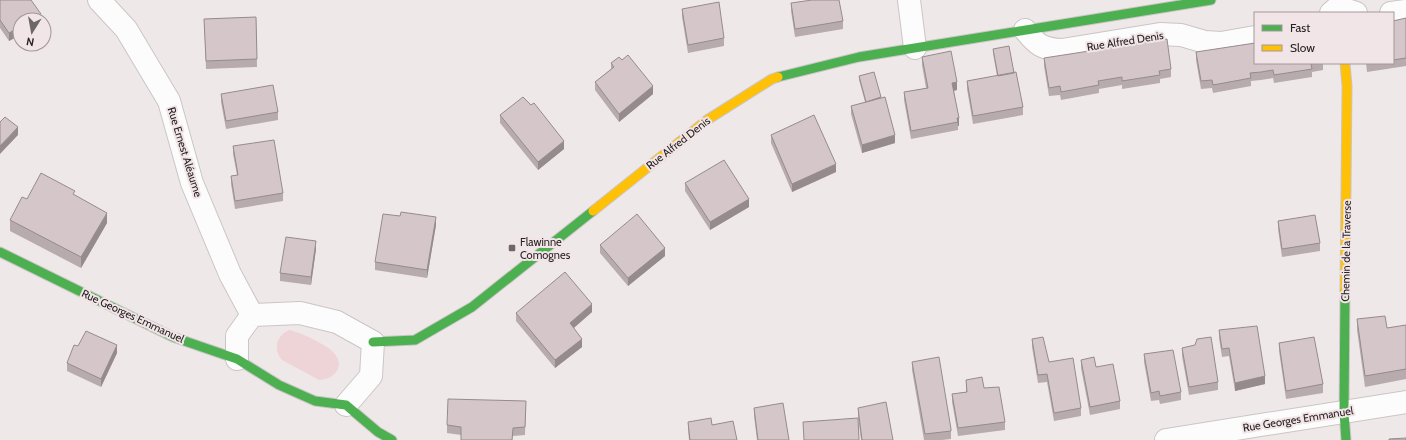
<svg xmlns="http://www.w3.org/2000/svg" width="1406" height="440" viewBox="0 0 1406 440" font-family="Cabin,sans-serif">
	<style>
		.green { fill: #eed3d7 }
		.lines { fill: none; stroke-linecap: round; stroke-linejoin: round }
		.street-casing { stroke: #cbc5c6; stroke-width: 24 }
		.fast-casing { stroke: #cbc5c6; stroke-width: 11 }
		.slow-casing { stroke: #cbc5c6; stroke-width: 11 }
		.street { stroke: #fdfcfc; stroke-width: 22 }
		.fast { stroke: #4caf50; stroke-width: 9 }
		.slow { stroke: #ffc107; stroke-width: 9 }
		.wall { fill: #b7abad }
		.shaded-wall { fill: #958b8d }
		.building { fill: #d5c7c9; stroke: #958b8d }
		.poi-dot { fill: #6d6768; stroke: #f2e5e7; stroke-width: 1.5 }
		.labels { text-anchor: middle; stroke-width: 4; stroke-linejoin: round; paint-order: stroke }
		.street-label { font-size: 11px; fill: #272223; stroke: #f2e5e7 }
		.poi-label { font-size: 11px; fill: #272223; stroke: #f2e5e7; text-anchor: start }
	</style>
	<rect width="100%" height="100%" fill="#efe8e9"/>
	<path class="green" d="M289,330C298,331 329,346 334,353C346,366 334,380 319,380L282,360C273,349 276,336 289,330Z"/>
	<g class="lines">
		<g class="street-casing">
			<path id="street" d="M99,0L126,29L169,101L192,183L230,274L252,315
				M909,0L915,48
				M1331,13L1338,7L1356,13
				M1391,13L1406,11
				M1025,30C1037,45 1042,49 1062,50L1160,34L1181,35L1205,42L1221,43L1255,37
				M252,315L300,313L337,322L373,342L371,376L346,405
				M237,359V336L252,315
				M1166,440L1406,402"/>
		</g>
		<g class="fast-casing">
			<path id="fast" d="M778,77L859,57L1211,0
				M0,252L173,337L237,359L279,385L315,401L346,405L378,432L392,440
				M1345,291L1344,412L1346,440
				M373,342L415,340L472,307L593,211"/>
		</g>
		<g class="slow-casing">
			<path id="slow" d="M1345,63L1347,86L1345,291
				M593,211L707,120L772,79L778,77"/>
		</g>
		<use href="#street" class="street"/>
		<use href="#fast" class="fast"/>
		<use href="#slow" class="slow"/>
	</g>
	<path class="wall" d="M0,0L41,20H20V35L9,41L0,28Z
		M791,3L843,21V29L795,37L791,11Z
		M682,9L724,38V46L688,53L682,17Z
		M256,17L257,67L206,69L204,19Z
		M1406,18V66L1367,72L1366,63H1393V21Z
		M993,49L1014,73L1023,107V115L973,124L967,89V81L997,76L993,53Z
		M1196,52L1255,63H1323V70L1312,72V77L1274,83L1273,78L1261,80L1251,81V86L1213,93L1212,88L1201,89L1196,60Z
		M922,57L957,90L954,91L959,126H958V130L911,139L904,100V92L926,88L922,65Z
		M1044,58L1171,69V77L1160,79V83L1122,89V85L1099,89V93L1061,100L1060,95L1049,96L1044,66Z
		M622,60L653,94L619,122L595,90V82L611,69V63Z
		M859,76L881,97L895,143L862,153L851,114V106L865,102L859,80Z
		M221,94L278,112V120L226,129L221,102Z
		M500,115L564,149L538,170L500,123Z
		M771,135L836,172L792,192L771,143Z
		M233,146L283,193V201L235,209L231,184V176L237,175L233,154Z
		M685,183L749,207L710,230L685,191Z
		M75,195L107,223L81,268L10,231V220L27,199Z
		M400,216L436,225L427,278L375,270V262Z
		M1278,221L1320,243V251L1282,257L1278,229Z
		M600,245L665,256L628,286L600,253Z
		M316,249L311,285L280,281V273Z
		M592,312L574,328L582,347L555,368L516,321V313Z
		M1357,319L1387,328L1406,325V379L1365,387L1357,330Z
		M1219,330L1265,384L1235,391L1229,356L1222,357L1219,338Z
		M1032,339L1049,362L1081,408V416L1054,421L1047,382L1038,383L1032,347Z
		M1279,343L1323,384V393L1286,399L1279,351Z
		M78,346L117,353L101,387L67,371V363Z
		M1182,348L1218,382V390L1189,395L1182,356Z
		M1144,354L1181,392V400L1160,404L1159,400L1151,401L1144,362Z
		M1081,360L1096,367L1120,401V409L1090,415L1081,368Z
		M912,362L951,429V439L942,440H924L912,370Z
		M966,380L984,388L1005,422V430L958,436L952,402V394L966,392Z
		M526,401L525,435L513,436L512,440H461V435L447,433V425Z
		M754,408L789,440H757L754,416Z
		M858,408L893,440H861L858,416Z
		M688,422L712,425L737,440H689L688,430Z"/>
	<path class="shaded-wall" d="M41,14V20H31Z
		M20,27V35L9,41V33Z
		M957,82V90L952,91V83Z
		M653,86V94L619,122V114Z
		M957,118H959V126H958Z
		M18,127V135L0,154V146Z
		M895,135V143L862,153V145Z
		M564,141V149L538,170V162Z
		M836,164V172L792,192V184Z
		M749,199V207L710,230V222Z
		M107,213V223L81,268V257Z
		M436,217V225L427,278V270Z
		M316,241V249L311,285V277Z
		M665,248V256L628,286V278Z
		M592,304V312L570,331V323Z
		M582,339V347L555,368V360Z
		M117,345V353L101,387V379Z
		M1265,376V384L1235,391V383Z"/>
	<path class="building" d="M0,0H31L41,14L31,20H20V27L9,33L0,20Z
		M812,0H839L843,21L795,29L791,3Z
		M719,2L724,38L688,45L682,9Z
		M256,17L257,59L206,61L204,19Z
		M1406,18V58L1393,60V21Z
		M1167,39L1171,69L1159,71L1160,75L1122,81V77L1098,81L1099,85L1061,92L1060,86L1049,88L1044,58Z
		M1255,43V63H1317L1311,64L1312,69L1274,75L1273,70L1261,72L1250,73L1251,78L1213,85L1212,80L1201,81L1196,52Z
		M1009,46L1014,73L998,76L993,49Z
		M951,51L957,82L952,83L959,118H957L958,122L911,131L904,92L928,88L922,57Z
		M628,55L653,86L619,114L595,82L614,67L611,63L619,57L622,60Z
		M874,72L881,97L866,102L859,76Z
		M1016,72L1023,107L973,116L967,81Z
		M273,85L278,112L226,121L221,94Z
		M523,97L531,105L534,103L564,141L538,162L500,115Z
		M885,97L895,135L862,145L851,106Z
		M814,115L836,164L792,184L771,135Z
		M5,117L18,127L0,146V122Z
		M274,140L283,193L235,201L231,176L238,175L233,146Z
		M724,160L749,199L710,222L685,183Z
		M41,173L75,191L73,194L107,213L81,257L10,220L22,197L27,199Z
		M401,212L436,217L427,270L375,262L383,214L400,216Z
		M637,214L665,248L628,278L600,245Z
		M1315,215L1320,243L1282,249L1278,221Z
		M286,237L316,241L311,277L280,273Z
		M565,272L592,304L570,323L582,339L555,360L516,313Z
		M1385,316L1387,328L1406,325V369L1365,376L1357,319Z
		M1257,326L1265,376L1235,383L1229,348L1222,349L1219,330Z
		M86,331L117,345L101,379L67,363L74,345L78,346Z
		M1043,337L1049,362L1073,358L1081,408L1054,413L1047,374L1038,375L1032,339Z
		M1211,337L1218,382L1189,387L1182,348L1195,345L1197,339Z
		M1314,337L1323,384L1286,391L1279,343Z
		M1173,350L1181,392L1160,396L1159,391L1151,393L1144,354Z
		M939,357L951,429V431L925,434L912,362Z
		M1094,357L1096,367L1113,364L1120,401L1090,407L1081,360Z
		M982,377L984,388L999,387L1005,422L958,428L952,394L967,392L966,380Z
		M448,399L526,401L525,427L513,428L512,440H461V427L447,425Z
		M886,402L893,440H862L858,408Z
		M783,403L789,440H758L754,408Z
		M711,418L712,425L733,421L737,440H690L688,422Z
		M858,418L859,440H804L803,422Z
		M1406,438V440H1389V439Z"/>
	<rect class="poi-dot" x="508" y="244" width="8" height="8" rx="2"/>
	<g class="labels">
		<g class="street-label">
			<text transform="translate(1125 41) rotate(-9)" y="4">Rue Alfred Denis</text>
			<text transform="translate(678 143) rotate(-38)" y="4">Rue Alfred Denis</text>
			<text transform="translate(185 152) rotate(73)" y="4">Rue Ernest Aléaume</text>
			<text transform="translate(1346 251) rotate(-89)" y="4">Chemin de la Traverse</text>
			<text transform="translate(133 316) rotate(25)" y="4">Rue Georges Emmanuel</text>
			<text transform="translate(1298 419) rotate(-9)" y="4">Rue Georges Emmanuel</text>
		</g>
		<g class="poi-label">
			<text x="520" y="246">Flawinne<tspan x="520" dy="13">Comognes</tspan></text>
		</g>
	</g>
	<rect x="1254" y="12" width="140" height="52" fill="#f2e5e7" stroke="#a19799"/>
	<rect x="1262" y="25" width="20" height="6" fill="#4caf50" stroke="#a19799"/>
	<text x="1290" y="32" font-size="12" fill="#272223">Fast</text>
	<rect x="1262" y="45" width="20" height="6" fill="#ffc107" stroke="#a19799"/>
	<text x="1290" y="52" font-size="12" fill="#272223">Slow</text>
	<g transform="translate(32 32) rotate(191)"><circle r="19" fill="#f2e5e7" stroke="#a19799"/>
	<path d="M0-3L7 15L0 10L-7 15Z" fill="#6d6768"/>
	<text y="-6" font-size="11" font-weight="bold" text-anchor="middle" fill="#272223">N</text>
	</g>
</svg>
